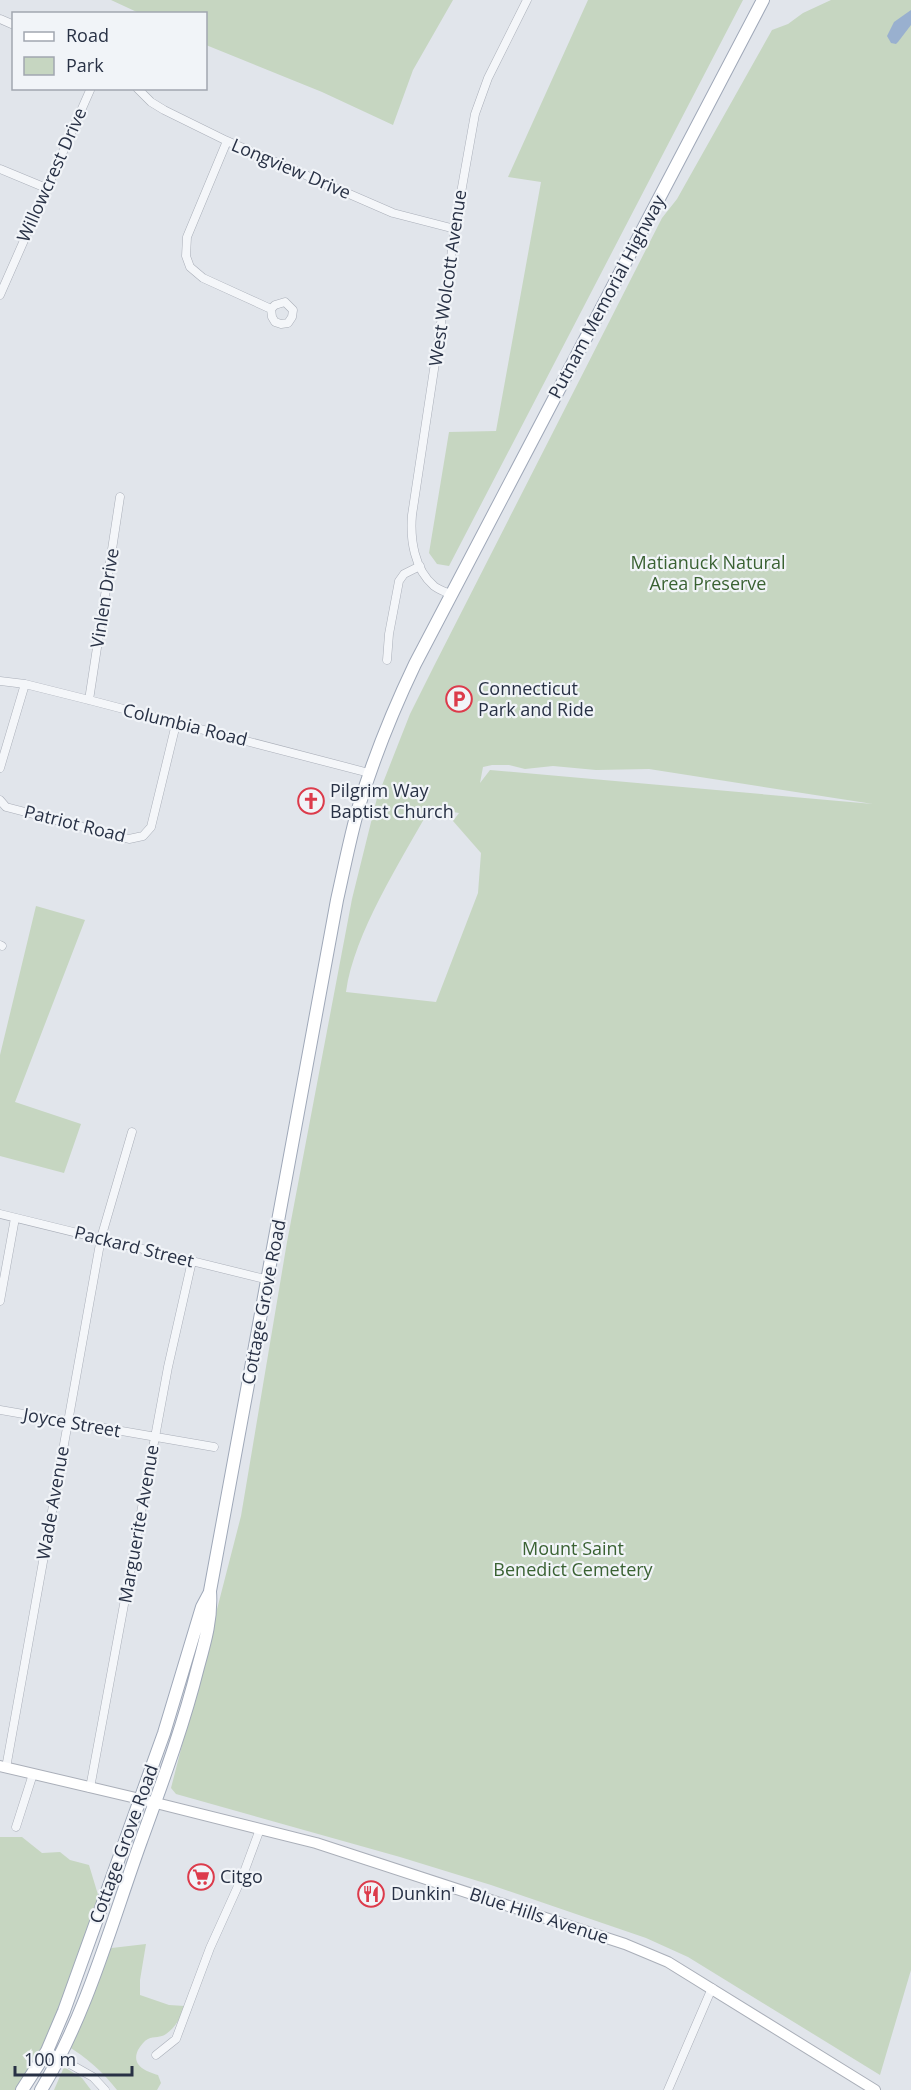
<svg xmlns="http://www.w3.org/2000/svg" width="911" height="2090" viewBox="0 0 911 2090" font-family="'Open Sans',sans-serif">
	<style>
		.green { fill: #c6d6c1; fill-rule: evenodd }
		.water { fill: #99b0cf }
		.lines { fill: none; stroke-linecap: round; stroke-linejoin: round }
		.minor-casing { stroke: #aaafb9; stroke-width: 9 }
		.secondary-casing { stroke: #aaafb9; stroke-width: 12 }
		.primary-casing { stroke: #9fa8b8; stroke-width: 14 }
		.minor { stroke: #f4f6f9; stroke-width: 8 }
		.secondary { stroke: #fff; stroke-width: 10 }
		.primary { stroke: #fff; stroke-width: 12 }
		.labels { text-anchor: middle; stroke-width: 4.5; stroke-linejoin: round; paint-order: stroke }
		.street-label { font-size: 18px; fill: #283145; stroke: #f1f4f8 }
		.park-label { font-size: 18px; fill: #3a6233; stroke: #f1f4f8 }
		.poi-label { font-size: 18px; fill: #283145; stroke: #f1f4f8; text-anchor: start }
	</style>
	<rect width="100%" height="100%" fill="#e1e5eb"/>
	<path class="green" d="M111,0H453L413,70L393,125L322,92L206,45V14L139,13Z
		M588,0H743L449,566L437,564L429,553L449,432L496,431L541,182L508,177Z
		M831,0H911V1970L880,2075L688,1957L646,1938L491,1885L400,1857L176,1794L171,1788L241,1516L287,1242L352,899L377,798L410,714L434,666L662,218L677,199L772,30L788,24L803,13ZM492,765H509L525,769L553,766L596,770L649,769L873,804L490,770L480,783L483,767ZM430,808L459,813L453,821L481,853L478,893L436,1002L346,992C354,933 401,861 430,808Z
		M36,906L85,920L15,1102L81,1124L64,1173L0,1156V1055Z
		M0,1837H22L42,1853L60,1852L70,1860L89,1865L99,1898L46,2042L15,2090H0Z
		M146,1944L140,1980V1995L169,2005L185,2006C181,2017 176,2027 166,2034C161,2038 154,2036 148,2039C144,2041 141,2045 138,2050C131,2065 145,2071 158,2075L161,2083L157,2090H117C103,2072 86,2057 66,2045L103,1949Z
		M64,2067L82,2078L91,2090H54Z"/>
	<path class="water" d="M911,10V25L898,42L896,44L891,43L887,36L894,22Z"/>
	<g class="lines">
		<g class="minor-casing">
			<path id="minor" d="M0,19L14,25
				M137,88L151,102L164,110L227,141L393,213L455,229
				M227,141L187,237L186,256L190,267L203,278L271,309L272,317L275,322L281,324L288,323L292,317L293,310L285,302L275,305L271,309
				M0,169L46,188
				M0,295L91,88
				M452,595C446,592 439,590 434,586C414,569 410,539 412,515L459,204L475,114L488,78L527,0
				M387,660L389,634L399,581L404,574L420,566
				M0,681L25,684L89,700L369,773
				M89,700L120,497
				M0,768L25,684
				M0,800L6,807L129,839L143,836L151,827L176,724
				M0,945L2,946
				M0,1214L269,1280
				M0,1301L15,1218
				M0,1410L214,1447
				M6,1768L101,1238L132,1132
				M90,1788L168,1367L192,1261
				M16,1827L33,1774
				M47,2051L93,2077L105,2090
				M156,2055L176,2039L210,1948L243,1875L260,1829
				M668,2090L712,1988"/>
		</g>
		<g class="secondary-casing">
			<path id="secondary" d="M0,1766L140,1799L316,1843L625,1944L668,1962L875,2090"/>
		</g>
		<g class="primary-casing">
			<path id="primary" d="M22,2090L47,2051L64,2011L164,1733L202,1607L210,1592
				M41,2090C87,2014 111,1924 141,1841C162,1783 183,1727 198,1667C205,1642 212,1618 210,1591L337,900C344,869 350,837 359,806C374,757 393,710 415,664L763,0"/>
		</g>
		<use href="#minor" class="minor"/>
		<use href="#secondary" class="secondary"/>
		<use href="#primary" class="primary"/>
	</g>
	<defs>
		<g id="parking-ring" transform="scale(1.35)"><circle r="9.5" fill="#f1f4f8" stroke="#dc3b4b" stroke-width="1.5"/><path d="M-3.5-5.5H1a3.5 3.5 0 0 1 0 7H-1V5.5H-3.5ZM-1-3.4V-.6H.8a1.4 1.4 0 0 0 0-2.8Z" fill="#dc3b4b"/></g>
		<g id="church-ring" transform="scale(1.35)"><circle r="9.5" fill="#f1f4f8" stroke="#dc3b4b" stroke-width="1.5"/><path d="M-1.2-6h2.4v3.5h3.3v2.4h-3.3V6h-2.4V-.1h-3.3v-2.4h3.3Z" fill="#dc3b4b"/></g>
		<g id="supermarket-ring" transform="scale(1.35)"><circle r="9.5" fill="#f1f4f8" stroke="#dc3b4b" stroke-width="1.5"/><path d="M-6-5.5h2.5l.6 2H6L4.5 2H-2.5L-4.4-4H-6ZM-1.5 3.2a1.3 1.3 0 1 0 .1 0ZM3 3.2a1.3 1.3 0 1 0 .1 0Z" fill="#dc3b4b"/></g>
		<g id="restaurant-ring" transform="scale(1.35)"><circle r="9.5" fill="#f1f4f8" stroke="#dc3b4b" stroke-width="1.5"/><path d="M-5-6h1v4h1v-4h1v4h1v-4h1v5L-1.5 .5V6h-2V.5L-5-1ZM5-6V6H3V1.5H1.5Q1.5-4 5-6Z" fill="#dc3b4b"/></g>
	</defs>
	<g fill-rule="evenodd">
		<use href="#parking-ring" x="459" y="699"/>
		<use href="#church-ring" x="311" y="801"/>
		<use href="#supermarket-ring" x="201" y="1877"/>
		<use href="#restaurant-ring" x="371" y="1894"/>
	</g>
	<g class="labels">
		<g class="street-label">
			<text transform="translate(291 169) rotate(23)" y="6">Longview Drive</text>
			<text transform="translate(52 175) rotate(-66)" y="6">Willowcrest Drive</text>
			<text transform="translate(448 278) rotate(-82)" y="6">West Wolcott Avenue</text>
			<text transform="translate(607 297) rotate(-62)" y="6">Putnam Memorial Highway</text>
			<text transform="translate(105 598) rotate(-81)" y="6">Vinlen Drive</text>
			<text transform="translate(185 725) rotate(14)" y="6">Columbia Road</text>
			<text transform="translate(75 824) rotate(14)" y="6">Patriot Road</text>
			<text transform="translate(134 1247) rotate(14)" y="6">Packard Street</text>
			<text transform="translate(264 1302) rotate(-79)" y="6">Cottage Grove Road</text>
			<text transform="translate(72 1423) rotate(10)" y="6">Joyce Street</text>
			<text transform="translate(53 1503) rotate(-80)" y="6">Wade Avenue</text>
			<text transform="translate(139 1524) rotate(-80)" y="6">Marguerite Avenue</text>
			<text transform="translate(124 1844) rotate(-70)" y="6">Cottage Grove Road</text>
			<text transform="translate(539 1916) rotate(18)" y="6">Blue Hills Avenue</text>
		</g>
		<g class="park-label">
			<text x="708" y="569">Matianuck Natural<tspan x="708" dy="21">Area Preserve</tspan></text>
			<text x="573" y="1555">Mount Saint<tspan x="573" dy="21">Benedict Cemetery</tspan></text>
		</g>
		<g class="poi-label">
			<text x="478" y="695">Connecticut<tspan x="478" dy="21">Park and Ride</tspan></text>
			<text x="330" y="797">Pilgrim Way<tspan x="330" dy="21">Baptist Church</tspan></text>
			<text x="220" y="1883">Citgo</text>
			<text x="391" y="1900">Dunkin'</text>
		</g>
	</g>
	<rect x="12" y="12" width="195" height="78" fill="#f1f4f8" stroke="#a1a6b0" stroke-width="1.5"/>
	<rect x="24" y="32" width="30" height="9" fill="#ffffff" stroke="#a1a6b0" stroke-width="1.5"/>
	<text x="66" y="42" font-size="18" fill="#283145">Road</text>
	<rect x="24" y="57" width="30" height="18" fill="#c6d6c1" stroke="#a1a6b0" stroke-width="1.5"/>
	<text x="66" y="72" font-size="18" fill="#283145">Park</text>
	<path d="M15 2066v9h117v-9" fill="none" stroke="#283145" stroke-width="3"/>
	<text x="24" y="2066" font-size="18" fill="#283145" stroke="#f1f4f8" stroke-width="4.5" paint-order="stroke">100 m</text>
</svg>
